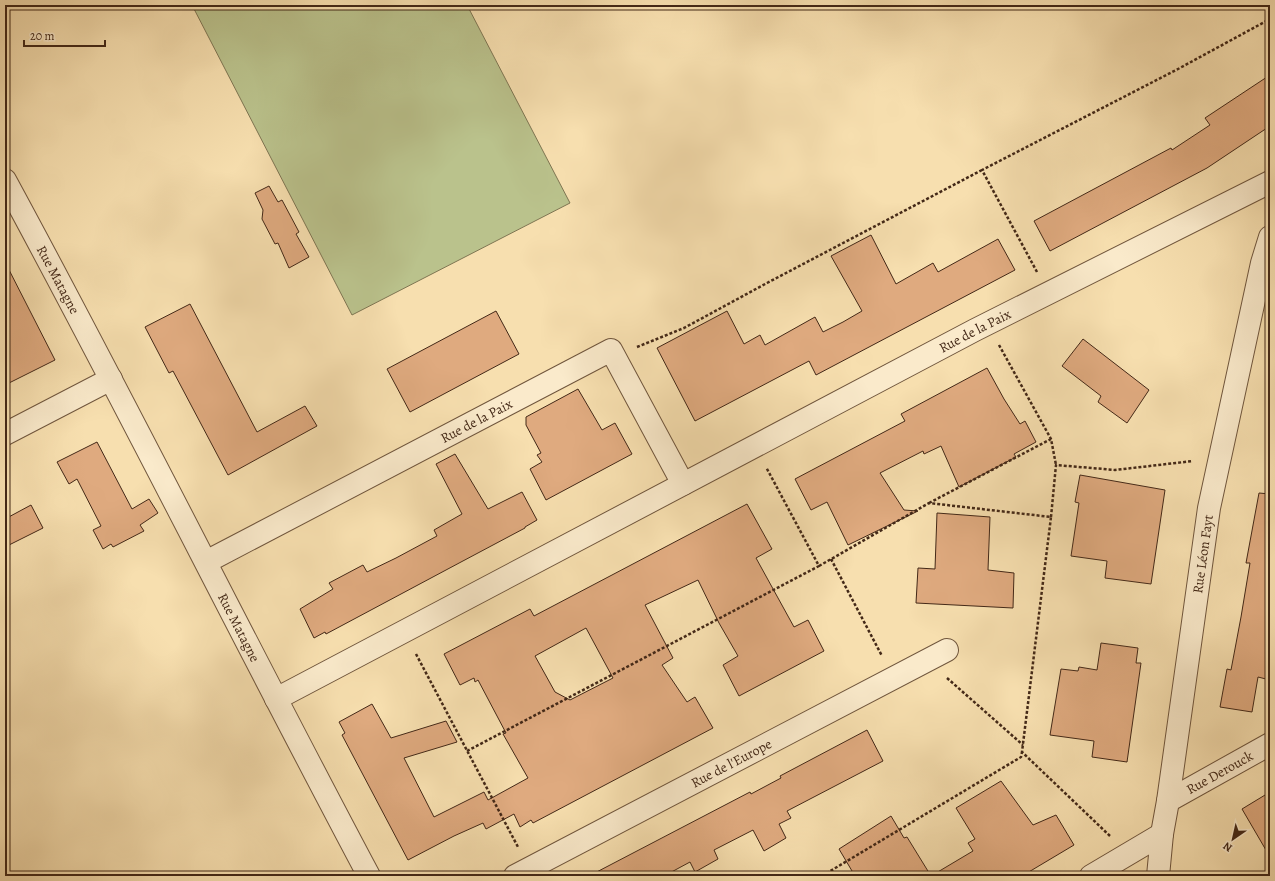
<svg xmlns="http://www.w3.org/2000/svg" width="1275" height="881" viewBox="0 0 1275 881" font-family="Alegreya,serif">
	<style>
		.grass { fill: #bac28c; stroke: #7e7552 }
		.building { fill: #dfaa7f; stroke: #432817; fill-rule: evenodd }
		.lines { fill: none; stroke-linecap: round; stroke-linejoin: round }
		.minor-casing { stroke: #70563d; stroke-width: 24 }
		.path { stroke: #432817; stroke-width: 2.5; stroke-dasharray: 3 2; stroke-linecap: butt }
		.minor { stroke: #faeacb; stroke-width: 22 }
		.labels { text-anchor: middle; stroke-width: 3.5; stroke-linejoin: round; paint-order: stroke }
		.street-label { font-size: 14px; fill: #432817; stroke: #faeacb }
	</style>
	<rect width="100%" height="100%" fill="#f7dfaf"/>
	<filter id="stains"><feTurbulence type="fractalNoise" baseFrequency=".005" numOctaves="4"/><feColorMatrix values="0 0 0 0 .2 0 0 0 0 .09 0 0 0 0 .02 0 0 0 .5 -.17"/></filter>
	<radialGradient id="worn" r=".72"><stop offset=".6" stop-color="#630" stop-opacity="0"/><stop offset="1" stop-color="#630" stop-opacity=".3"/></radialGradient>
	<path class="grass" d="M192,5H467L570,203L352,315Z"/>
	<path class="building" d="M1270,75V126L1207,168L1050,251L1034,221L1171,148L1172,150L1210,125L1205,118Z
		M269,186L278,202L282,200L299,232L296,234L309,257L289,268L278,243L275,244L262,219L263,210L255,193Z
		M871,235L896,284L933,263L938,272L998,239L1015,270L816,375L809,361L695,421L657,348L727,311L744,344L760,335L765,345L815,317L823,332L843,322L862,311L831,256Z
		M5,262L55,360L5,385Z
		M190,304L257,432L305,406L317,426L228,475L173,371L169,373L145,327Z
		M496,311L519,354L410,412L387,369Z
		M1083,339L1149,390L1127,423L1098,402L1101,396L1062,366Z
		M987,368L1004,399L1020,424L1025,421L1036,442L1014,454L1016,457L959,487L941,446L924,454L923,451L880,473L904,510L918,511L848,545L827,502L811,510L795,479L905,421L901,414Z
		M578,389L602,430L615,423L632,454L546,500L530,469L542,462L537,455L541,453L526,425V417Z
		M97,442L132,509L149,499L158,513L140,525L144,531L113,547L111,544L103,549L93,530L101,526L77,479L69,484L57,462Z
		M455,454L488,509L522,492L537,520L525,527V528L461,562L326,634L325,632L314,638L300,609L333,589L329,583L363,565L367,572L396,558L437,536L434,530L462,514L436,464Z
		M1080,475L1165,490L1151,584L1105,578L1107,561L1071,556L1079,503L1075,502Z
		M1259,493L1270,494V659L1266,679L1258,677L1252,712L1220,707L1227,669L1231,670L1241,617L1250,563H1246Z
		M747,504L772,549L756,558L794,627L808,620L824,651L739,696L723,665L738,656L719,623L698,580L645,605L673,658L662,665L687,702L695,697L713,728L533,823L531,820L520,827L514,814L486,829L483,823L454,836L408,860L342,735L345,733L339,722L372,704L391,738L446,721L457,742L404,758L434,817L484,792L488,800L528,778L503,734L506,733L478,680L475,682L474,678L460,685L444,654L530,609L534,616ZM586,628L613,678L570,700L555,692L535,656Z
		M31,505L43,528L5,547V519Z
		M937,513L990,517L988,570L1014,573L1013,608L916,603L918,568L935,569Z
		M1101,643L1138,648L1136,663H1141L1127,762L1092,757L1094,741L1050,735L1061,669L1078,671L1079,667L1097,670Z
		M867,730L883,761L787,811L791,818L779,824L786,838L764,851L753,830L714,850L718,859L695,872L690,862L664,876H589L750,792L751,794L781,778L780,776Z
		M1001,781L1033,825L1056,815L1074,845L1022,876H931L973,851L968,843L975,839L956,808Z
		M1270,792V857L1242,809Z
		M891,816L904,838L907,837L931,876H855L839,849Z"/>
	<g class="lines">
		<g class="minor-casing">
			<g id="minor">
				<path id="s1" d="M5,180C130,410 246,645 369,876"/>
				<path d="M5,434L111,379"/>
				<path id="s2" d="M206,562L611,350L683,484"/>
				<path id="s3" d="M276,699L975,330L1270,182"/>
				<path id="s4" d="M1168,801L1270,744"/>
				<path id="s5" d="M515,876L947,650"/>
				<path d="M1091,876L1162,834"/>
				<path id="s6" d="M1158,876L1162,834L1168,801L1209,508L1262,263L1270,237"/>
			</g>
		</g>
		<path class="path" d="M1037,272L982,170L1178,69L1270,19
			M999,345L1051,439
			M637,347L684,328L767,283L982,170
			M929,503L1051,439L1056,465
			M1051,517L1056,465L1115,470L1193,461
			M831,559L882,656
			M819,566L929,503L1051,517L1022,752L1110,836
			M416,654L518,847
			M947,678L1023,745
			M467,751L819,566L766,467
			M822,876L1021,757L1022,752"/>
		<use href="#minor" class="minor"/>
	</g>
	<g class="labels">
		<g class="street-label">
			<text dy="5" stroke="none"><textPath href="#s1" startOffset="113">Rue Matagne</textPath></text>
			<text dy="5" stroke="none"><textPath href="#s3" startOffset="790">Rue de la Paix</textPath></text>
			<text dy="5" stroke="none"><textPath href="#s2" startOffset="305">Rue de la Paix</textPath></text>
			<text dy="5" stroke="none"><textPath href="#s6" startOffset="325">Rue Léon Fayt</textPath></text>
			<text dy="5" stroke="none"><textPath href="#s1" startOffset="505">Rue Matagne</textPath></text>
			<text dy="5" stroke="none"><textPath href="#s5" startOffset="244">Rue de l'Europe</textPath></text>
			<text dy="5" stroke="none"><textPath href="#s4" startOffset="59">Rue Derouck</textPath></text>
		</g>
	</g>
	<rect width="1275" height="881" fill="none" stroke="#f7dfaf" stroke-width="20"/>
	<rect x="6" y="6" width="1263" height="869" fill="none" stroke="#432817" stroke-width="2"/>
	<rect x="10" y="10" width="1255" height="861" fill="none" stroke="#432817"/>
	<g transform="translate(1233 839) rotate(214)" stroke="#faeacb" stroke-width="3" paint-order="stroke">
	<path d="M0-3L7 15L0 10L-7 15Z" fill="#432817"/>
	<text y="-6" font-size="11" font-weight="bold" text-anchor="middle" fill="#432817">N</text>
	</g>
	<path d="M24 40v6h81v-6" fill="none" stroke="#432817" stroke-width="2"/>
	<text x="30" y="40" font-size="12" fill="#432817" stroke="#faeacb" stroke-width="3" paint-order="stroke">20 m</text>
	<rect width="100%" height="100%" filter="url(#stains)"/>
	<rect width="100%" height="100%" fill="url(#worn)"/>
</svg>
